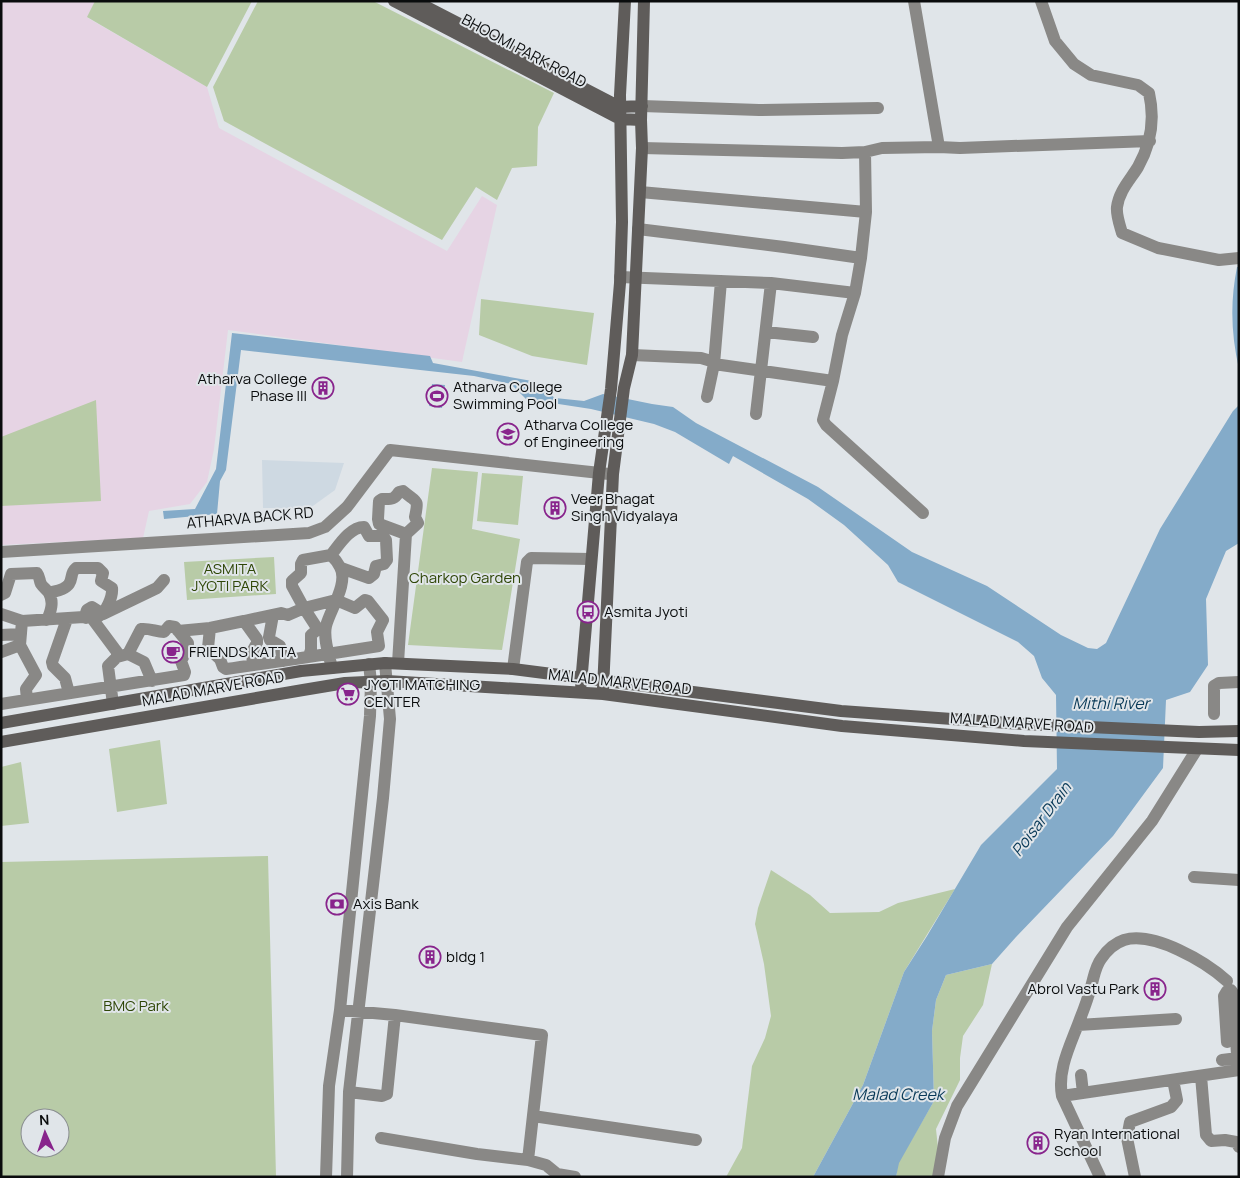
<svg xmlns="http://www.w3.org/2000/svg" width="1240" height="1178" viewBox="0 0 1240 1178" font-family="Manrope,sans-serif">
	<style>
		.commercial { fill: #e6d4e4 }
		.built { fill: #ced9e2 }
		.green { fill: #b8cba7; fill-rule: evenodd }
		.water { fill: #84abc9 }
		.lines { fill: none; stroke-linecap: round; stroke-linejoin: round }
		.minor { stroke: #898886; stroke-width: 12 }
		.secondary { stroke: #5f5c5a; stroke-width: 12 }
		.labels { text-anchor: middle; stroke-width: 4; stroke-linejoin: round; paint-order: stroke }
		.street-label { font-size: 15px; fill: #0a0c0d; stroke: #e0e5e9 }
		.poi-label { font-size: 15px; fill: #0a0c0d; stroke: #e0e5e9; text-anchor: start }
		.park-label { font-size: 15px; fill: #2e4606; stroke: #e0e5e9 }
		.water-label { font-size: 16px; font-style: italic; fill: #083957; stroke: #e0e5e9 }
	</style>
	<rect width="100%" height="100%" fill="#e0e5e9"/>
	<path class="commercial" d="M1,1H95L88,18L207,87L219,128L447,251L482,196L497,205L462,362L228,330L214,449L207,482L190,504L149,511L143,538L1,545Z"/>
	<path class="built" d="M262,460L344,463L335,490L310,508H263Z"/>
	<path class="green" d="M95,1H252L207,87L87,17Z
		M258,1H373L554,93L538,127L537,166L512,168L497,200L476,187L442,240L224,121L213,87Z
		M481,299L594,313L587,365L532,356L479,335Z
		M96,400L101,501L1,506V437Z
		M432,468L478,472L472,529L520,539L502,650L408,645Z
		M482,473L523,476L518,525L477,521Z
		M274,557L276,594L187,600L184,562Z
		M160,740L167,804L117,812L109,749Z
		M21,762L29,823L1,826V767Z
		M268,856L276,1177H1V862ZM30,1118H60V1148H30Z
		M771,870L810,895L830,913L879,912L898,903L955,889L904,972L863,1085L813,1177H726L742,1148L752,1066L765,1038L771,1016L764,964L755,924L758,908Z
		M992,964L983,1005L963,1036L960,1058V1080L936,1129L941,1177H896L898,1163L934,1101L932,1031L936,1000L946,975Z"/>
	<path class="water" d="M1237,267H1239V369C1231,334 1230,302 1237,267Z
		M232,333L430,356L433,363L532,381L555,398L584,401L603,394L652,404L673,407L696,423L818,487L912,552L987,586L1061,635L1088,648L1097,649L1106,643L1160,529L1233,411L1239,405V543L1226,551L1206,599L1208,665L1190,692L1166,700L1163,768L1113,836L1016,937L992,964L946,975L936,1000L932,1031L934,1101L899,1163L896,1177H813L863,1085L904,972L927,936L981,845L1057,769L1056,695L1042,678L1034,656L1018,642L898,582L888,565L844,525L808,499L733,456L729,464L675,432L654,424L591,409L526,399L511,384L474,376L241,350L226,470L220,481L217,514L164,519L163,511L195,509L216,469Z
		M432,384L445,385L442,408L429,406Z"/>
	<g class="lines">
		<path class="minor" d="M914,1L939,147L960,148L1150,141
			M1041,1L1055,41L1074,64L1091,75L1138,85L1149,93C1155,119 1151,144 1138,167C1130,180 1119,191 1117,207C1116,215 1120,226 1122,233L1158,248L1219,260L1239,258
			M642,106L759,110L878,108
			M642,148L842,153L865,152L882,148L939,147
			M865,152L866,212L861,258L855,293L842,335L833,381L823,420L826,425L923,513
			M640,192L866,212
			M638,229L784,247L861,258
			M620,277L771,283L855,293
			M766,332L813,337
			M632,355L701,358L711,361L714,364L833,381
			M707,397L714,364L721,281
			M756,414L771,283
			M1,552L309,533L325,527L347,507L390,450L609,474
			M331,555C339,545 350,527 364,527L369,536H383L386,540L387,560L384,564L376,566L374,574L369,578L341,568
			M1,595L5,593L11,574L37,573C40,577 39,580 41,584C43,587 47,590 49,593C54,602 51,611 47,620
			M1,614L22,621L99,616C106,612 113,597 112,588L101,581L103,573L98,568H76C70,573 73,578 69,584C65,590 55,591 49,593
			M273,615L269,637L270,640L280,646L283,661
			M91,617L117,652V657L108,666L113,704
			M86,618V613L87,610L92,607L103,614L157,588L164,580
			M67,619L52,662L53,666L65,678L69,693
			M22,621L20,645L36,675L26,689L27,700
			M244,621L281,613L288,615L304,608L317,628V630L311,635V650L309,656
			M210,628L208,648L220,659L223,667L226,669C277,662 328,654 379,646L377,632L383,620L368,601L365,600L355,608L336,600L304,608L292,586V581L301,573V564L303,560L331,555C334,558 338,563 340,567C349,583 330,610 326,626C323,639 329,655 332,668
			M178,631L210,628L244,621L257,639V643L252,652L253,665
			M1,635L21,634
			M1,652L20,645
			M128,654L144,662L152,681
			M398,663L406,534L418,523L415,517C419,498 417,503 403,491L399,492C394,500 391,499 382,499L379,501L378,519L379,524L406,534
			M513,669L527,562L531,558L591,559
			M1,704L184,675L185,672L181,661L188,648V643L175,627L169,626L164,632C156,632 150,628 141,629L128,654L117,657
			M1214,714V686L1219,683L1239,682
			M1194,877L1239,880
			M340,1010L395,1015L542,1035L528,1160L546,1165L557,1174V1177
			M1078,1025L1176,1019
			M1227,1042L1224,996L1227,991L1231,990L1233,993L1238,1070
			M1222,1060L1238,1058
			M1081,1075L1083,1093
			M1201,1076L1206,1135L1211,1141L1225,1140L1236,1142L1239,1147
			M349,1092L382,1096L387,1094L395,1015
			M1062,1096C1057,1069 1071,1044 1080,1019C1084,1009 1088,998 1091,987C1094,977 1095,967 1101,959C1107,950 1115,943 1124,940C1154,931 1206,962 1227,981
			M533,1116L696,1140
			M381,1138L477,1154L528,1160
			M557,1174L575,1177
			M326,1177L329,1086L340,1010L370,716L371,682L369,664
			M347,1177L349,1092L383,798L390,719L385,663
			M938,1177L945,1138L957,1106L1067,927L1152,821L1197,749
			M1100,1177L1062,1096L1239,1070
			M1135,1177L1127,1138L1130,1122L1171,1107L1177,1100L1173,1080"/>
		<path class="secondary" d="M394,1L620,119L641,120
			M415,1L620,107L642,106
			M581,684L599,473L611,389L620,283L622,222L620,95L625,1
			M603,689L613,474L624,388L632,355L642,148L641,120L644,1
			M1,723L301,671L385,663L513,669L841,711L1023,724L1199,732L1239,731
			M1,742L303,690L345,683L387,681L603,694L842,726L1024,741L1239,750"/>
	</g>
	<defs>
		<g id="building-ring" transform="scale(1.125)"><circle r="9.5" fill="#e0e5e9" stroke="#88248c" stroke-width="1.5"/><path d="M-4-6H4V6H1V3H-1V6H-4ZM-2.5-4.3h1.7v1.8h-1.7ZM.8-4.3h1.7v1.8H.8ZM-2.5-1h1.7V.8h-1.7ZM.8-1h1.7V.8H.8Z" fill="#88248c"/></g>
		<g id="stadium-ring" transform="scale(1.125)"><circle r="9.5" fill="#e0e5e9" stroke="#88248c" stroke-width="1.5"/><path d="M0-5a6.5 5 0 1 0 0 10a6.5 5 0 1 0 0-10ZM-3.5-1.8h7v3.6h-7Z" fill="#88248c"/></g>
		<g id="school-ring" transform="scale(1.125)"><circle r="9.5" fill="#e0e5e9" stroke="#88248c" stroke-width="1.5"/><path d="M0-5L7-2L0 1L-7-2ZM-4 1L0 2.5L4 1V4Q0 6-4 4Z" fill="#88248c"/></g>
		<g id="bus-ring" transform="scale(1.125)"><circle r="9.5" fill="#e0e5e9" stroke="#88248c" stroke-width="1.5"/><path d="M-5-6H5V4H4V6H2V4H-2V6H-4V4H-5ZM-3.5-4V0h7V-4ZM-3.5 1.2v1.5H-2V1.2ZM2 1.2v1.5H3.5V1.2Z" fill="#88248c"/></g>
		<g id="cafe-ring" transform="scale(1.125)"><circle r="9.5" fill="#e0e5e9" stroke="#88248c" stroke-width="1.5"/><path d="M-5.5-4.5H6V0H3Q3 3.5 0 3.5H-2.5Q-5.5 3.5-5.5 0ZM3-3.2v2h1.7v-2ZM-6 4.5H4V6H-6Z" fill="#88248c"/></g>
		<g id="supermarket-ring" transform="scale(1.125)"><circle r="9.5" fill="#e0e5e9" stroke="#88248c" stroke-width="1.5"/><path d="M-6-5.5h2.5l.6 2H6L4.5 2H-2.5L-4.4-4H-6ZM-1.5 3.2a1.3 1.3 0 1 0 .1 0ZM3 3.2a1.3 1.3 0 1 0 .1 0Z" fill="#88248c"/></g>
		<g id="bank-ring" transform="scale(1.125)"><circle r="9.5" fill="#e0e5e9" stroke="#88248c" stroke-width="1.5"/><path d="M-6-4H6V4H-6ZM0-2.3a2.3 2.3 0 1 0 0 4.6a2.3 2.3 0 1 0 0-4.6Z" fill="#88248c"/></g>
	</defs>
	<g fill-rule="evenodd">
		<use href="#building-ring" x="323" y="388"/>
		<use href="#stadium-ring" x="437" y="396"/>
		<use href="#school-ring" x="508" y="434"/>
		<use href="#building-ring" x="555" y="508"/>
		<use href="#bus-ring" x="588" y="612"/>
		<use href="#cafe-ring" x="173" y="652"/>
		<use href="#supermarket-ring" x="348" y="694"/>
		<use href="#bank-ring" x="337" y="904"/>
		<use href="#building-ring" x="430" y="957"/>
		<use href="#building-ring" x="1155" y="989"/>
		<use href="#building-ring" x="1038" y="1143"/>
	</g>
	<g class="labels">
		<g class="street-label">
			<text transform="translate(524 51) rotate(28)" y="5">BHOOMI PARK ROAD</text>
			<text transform="translate(250 518) rotate(-5)" y="5">ATHARVA BACK RD</text>
			<text transform="translate(620 682) rotate(6)" y="5">MALAD MARVE ROAD</text>
			<text transform="translate(213 689) rotate(-10)" y="5">MALAD MARVE ROAD</text>
			<text transform="translate(1022 723) rotate(4)" y="5">MALAD MARVE ROAD</text>
		</g>
		<g class="poi-label">
			<text x="307" y="384" text-anchor="end">Atharva College<tspan x="307" dy="17">Phase III</tspan></text>
			<text x="453" y="392">Atharva College<tspan x="453" dy="17">Swimming Pool</tspan></text>
			<text x="524" y="430">Atharva College<tspan x="524" dy="17">of Engineering</tspan></text>
			<text x="571" y="504">Veer Bhagat<tspan x="571" dy="17">Singh Vidyalaya</tspan></text>
			<text x="604" y="617">Asmita Jyoti</text>
			<text x="189" y="657">FRIENDS KATTA</text>
			<text x="364" y="690">JYOTI MATCHING<tspan x="364" dy="17">CENTER</tspan></text>
			<text x="353" y="909">Axis Bank</text>
			<text x="446" y="962">bldg 1</text>
			<text x="1139" y="994" text-anchor="end">Abrol Vastu Park</text>
			<text x="1054" y="1139">Ryan International<tspan x="1054" dy="17">School</tspan></text>
		</g>
		<g class="park-label">
			<text x="230" y="574">ASMITA<tspan x="230" dy="17">JYOTI PARK</tspan></text>
			<text x="465" y="583">Charkop Garden</text>
			<text x="136" y="1011">BMC Park</text>
		</g>
		<g class="water-label">
			<text x="1111" y="709">Mithi River</text>
			<text transform="translate(1041 819) rotate(-53)" y="6">Poisar Drain</text>
			<text x="898" y="1100">Malad Creek</text>
		</g>
	</g>
	<rect width="1240" height="1178" fill="none" stroke="#0a0c0d" stroke-width="5"/>
	<g transform="translate(45 1133) rotate(357)"><circle r="24" fill="#e0e5e9" stroke="#8a8e91"/>
	<path d="M0-4L9 19L0 12L-9 19Z" fill="#88248c"/>
	<text y="-8" font-size="14" font-weight="bold" text-anchor="middle" fill="#0a0c0d">N</text>
	</g>
</svg>
